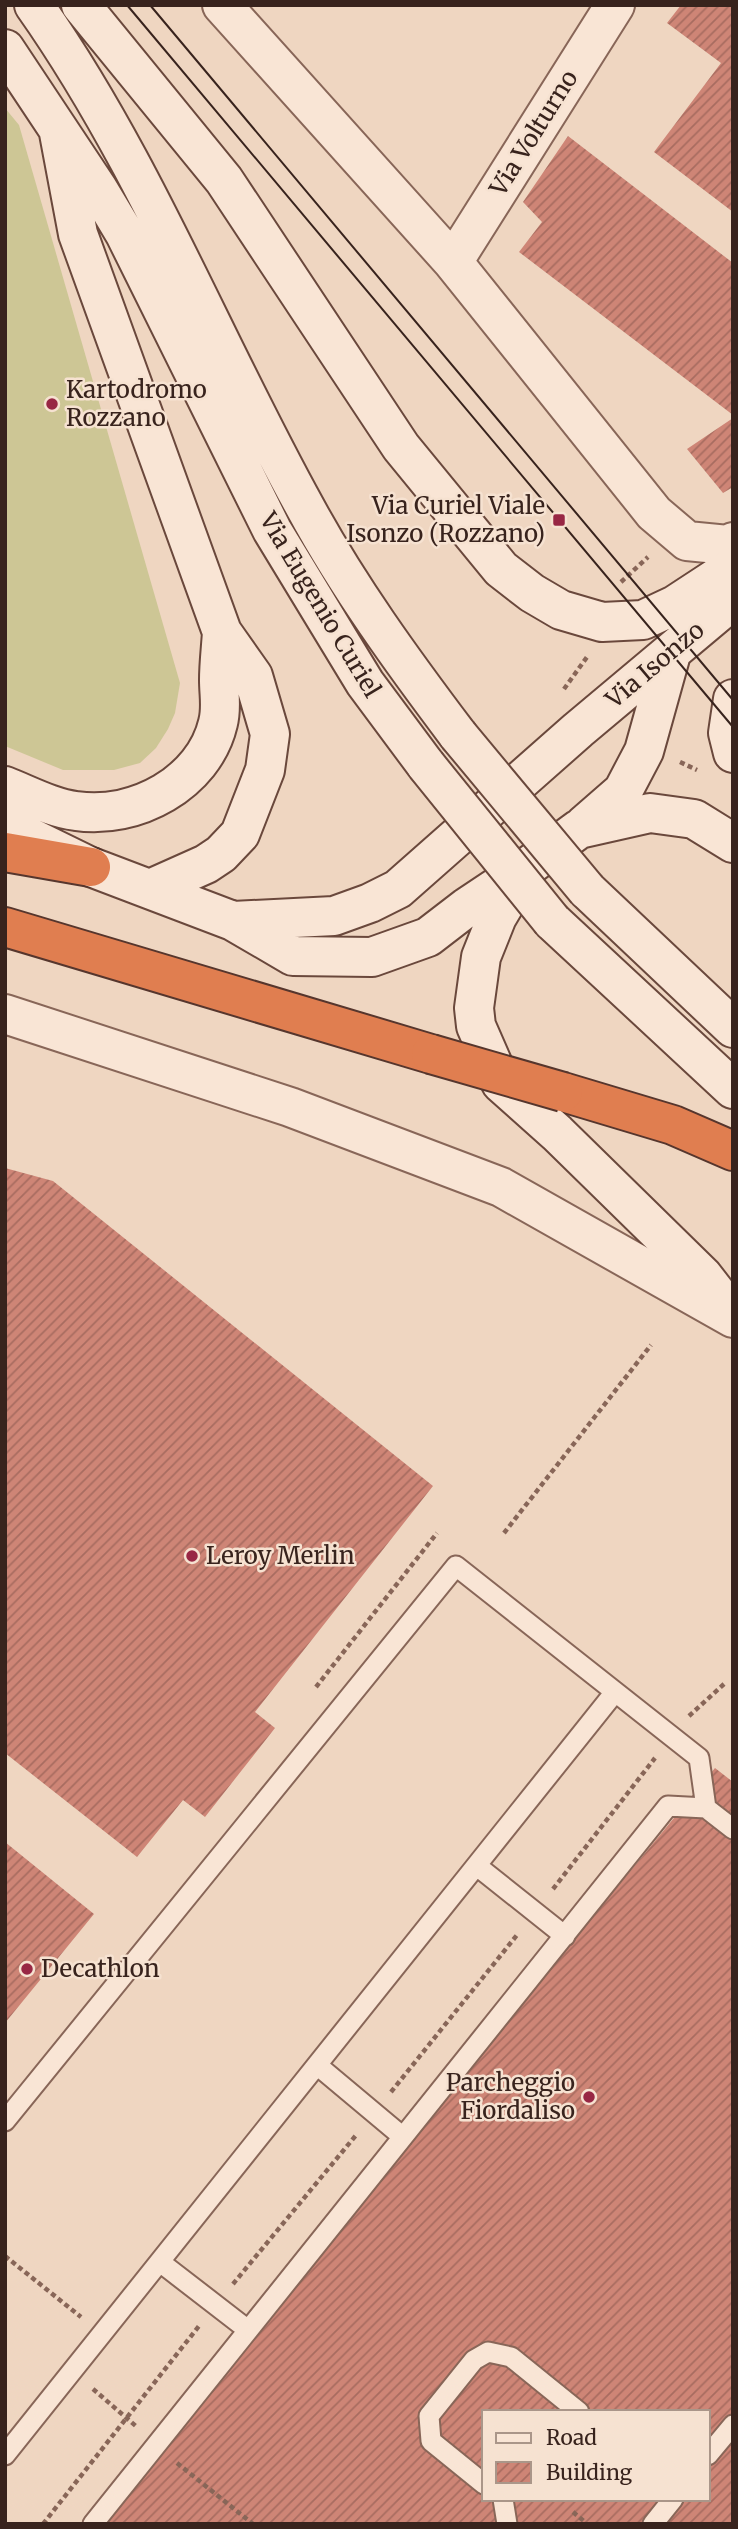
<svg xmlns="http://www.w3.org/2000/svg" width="738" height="2529" viewBox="0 0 738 2529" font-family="Merriweather,serif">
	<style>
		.pitch { fill: #cdc695 }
		.building { fill: url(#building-hatch); fill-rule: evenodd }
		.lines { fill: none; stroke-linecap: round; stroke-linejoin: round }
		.service-casing { stroke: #886658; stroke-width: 23 }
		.minor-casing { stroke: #886658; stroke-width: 42 }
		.tertiary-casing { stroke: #886658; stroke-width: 42 }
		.secondary-casing { stroke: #6a483c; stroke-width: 42 }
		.motorway-casing { stroke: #56362d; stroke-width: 42 }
		.path { stroke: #886658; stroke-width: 4.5; stroke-dasharray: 5 3.5; stroke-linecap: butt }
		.service { stroke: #f9e5d5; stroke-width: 19 }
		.minor { stroke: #f9e5d5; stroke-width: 38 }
		.tertiary { stroke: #f9e5d5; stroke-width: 38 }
		.secondary { stroke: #f9e5d5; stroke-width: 38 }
		.motorway { stroke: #e07e50; stroke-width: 38 }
		.tram { stroke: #38231d; stroke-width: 2 }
		.secondary-bridge-casing { stroke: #6a483c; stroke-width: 42; stroke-linecap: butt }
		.motorway-bridge-casing { stroke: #56362d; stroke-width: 42; stroke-linecap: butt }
		.secondary-bridge { stroke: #f9e5d5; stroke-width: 38 }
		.motorway-bridge { stroke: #e07e50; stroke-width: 38 }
		.poi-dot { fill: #982744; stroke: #f6e2d1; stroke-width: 2.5 }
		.labels { text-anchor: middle; stroke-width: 5; stroke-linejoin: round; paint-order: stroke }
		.street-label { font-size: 24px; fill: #38231d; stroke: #f6e2d1 }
		.poi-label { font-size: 24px; fill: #38231d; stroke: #f6e2d1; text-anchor: start }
	</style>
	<defs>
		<pattern id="building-hatch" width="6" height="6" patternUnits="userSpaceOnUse" patternTransform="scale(1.75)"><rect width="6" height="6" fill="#ce8576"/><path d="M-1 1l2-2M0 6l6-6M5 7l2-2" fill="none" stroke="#a86c60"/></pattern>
	</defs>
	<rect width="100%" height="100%" fill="#efd6c1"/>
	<path class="pitch" d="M5,108L19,125L180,683L175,713L168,729L156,748L140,763L114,770H63L5,746Z"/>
	<path class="building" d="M681,5H733V212L654,152L721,63L667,23Z
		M568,136L733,263V415L519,252L542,222L523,202Z
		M733,418V487L723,493L687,449Z
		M5,1168L53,1181L433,1486L255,1712L275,1728L205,1817L183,1800L137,1857L5,1753Z
		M715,1768L733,1782V2524H94ZM484,2412H708V2499H484Z
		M5,1842L94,1914L5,2023Z"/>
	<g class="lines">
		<g class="service-casing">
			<path id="service" d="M477,1866L565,1936
				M317,2065L403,2137
				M5,2121L456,1566L699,1758L706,1808L733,1829
				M160,2262L248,2330
				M5,2455L615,1692
				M708,2455L733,2425
				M484,2484L431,2441L429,2416L474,2360L488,2352L511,2357L579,2412
				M503,2499L507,2524
				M93,2524L668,1806L706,1808
				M653,2524L673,2499"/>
		</g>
		<g class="minor-casing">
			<path id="minor" d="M222,5L453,262L654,513L687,541L728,545L733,542
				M453,262L615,5"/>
		</g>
		<g class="tertiary-casing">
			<path id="tertiary" d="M5,1014L290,1107L501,1187L733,1318"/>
		</g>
		<g class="secondary-casing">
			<path id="secondary" d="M34,5C144,161 213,341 305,507C349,588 403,662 458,735
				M81,5L224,180L401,447L501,569L532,593L561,610L602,622L643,620L675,605L733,567
				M5,49L98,189L125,234L272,530L365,683L426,765
				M59,133L78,234L222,632L253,676L270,734L265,770L240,834L221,854L206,864L150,889
				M733,699L728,733L733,753
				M5,786C28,795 52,808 76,811C135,820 204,783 218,723C222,708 219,695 219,680C219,664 221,648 222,632
				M5,825L91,867L233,921L293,956L372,957L428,937L467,907L518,873
				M584,825L623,791L644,751L671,654
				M733,843L694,819L650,813L579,829L526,868L497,917L481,957L474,1008L476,1026L501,1083L557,1133L703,1276L733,1315
				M587,890L733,1028
				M233,921L334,916L370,903L398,889L578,730L733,600
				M552,921L733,1089"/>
		</g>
		<g class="motorway-casing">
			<path id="motorway" d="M5,852L91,867
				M5,927L431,1054
				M563,1092L673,1125L733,1151"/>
		</g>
		<path class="path" d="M621,582L648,557
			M564,689L587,657
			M680,762L697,770
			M504,1533L651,1345
			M316,1687L437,1533
			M689,1716L724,1684
			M553,1889L655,1758
			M391,2092L517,1935
			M5,2256L81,2317
			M233,2284L357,2134
			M93,2389L137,2427
			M177,2463L253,2524
			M573,2512L585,2522L584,2524
			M43,2524L199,2326"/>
		<use href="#service" class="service"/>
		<use href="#minor" class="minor"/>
		<use href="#tertiary" class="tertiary"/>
		<use href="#secondary" class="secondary"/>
		<use href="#motorway" class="motorway"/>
		<path class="tram" d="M127,5L733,727
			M150,5L733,700"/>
		<g class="secondary-bridge-casing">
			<path id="secondary-bridge" d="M458,735L587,890
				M426,765L552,921"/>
		</g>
		<g class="motorway-bridge-casing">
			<path id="motorway-bridge" d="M431,1054L563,1092"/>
		</g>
		<use href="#secondary-bridge" class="secondary-bridge"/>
		<use href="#motorway-bridge" class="motorway-bridge"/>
	</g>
	<g class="poi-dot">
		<circle cx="52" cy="404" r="7"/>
		<rect x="552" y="513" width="14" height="14" rx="3.5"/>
		<circle cx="192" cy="1556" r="7"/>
		<circle cx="27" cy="1969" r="7"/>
		<circle cx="589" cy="2097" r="7"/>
	</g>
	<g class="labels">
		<g class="street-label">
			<text transform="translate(534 133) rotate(-58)" y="8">Via Volturno</text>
			<text transform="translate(320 605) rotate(59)" y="8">Via Eugenio Curiel</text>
			<text transform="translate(655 665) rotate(-40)" y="8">Via Isonzo</text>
		</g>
		<g class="poi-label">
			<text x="66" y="398">Kartodromo<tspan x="66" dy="28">Rozzano</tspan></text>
			<text x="545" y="514" text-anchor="end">Via Curiel Viale<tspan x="545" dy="28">Isonzo (Rozzano)</tspan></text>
			<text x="206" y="1564">Leroy Merlin</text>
			<text x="41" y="1977">Decathlon</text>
			<text x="575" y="2091" text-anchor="end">Parcheggio<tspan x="575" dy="28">Fiordaliso</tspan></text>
		</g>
	</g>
	<rect width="738" height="2529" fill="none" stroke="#38231d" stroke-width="14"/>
	<rect x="482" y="2410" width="228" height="91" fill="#f6e2d1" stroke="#aa9689" stroke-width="2"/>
	<rect x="496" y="2433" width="35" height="10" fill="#f9e5d5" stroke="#aa9689" stroke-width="2"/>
	<text x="546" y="2445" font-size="21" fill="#38231d">Road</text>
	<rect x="496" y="2462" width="35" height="21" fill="url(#building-hatch)" stroke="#aa9689" stroke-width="2"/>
	<text x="546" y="2480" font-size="21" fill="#38231d">Building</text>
</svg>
